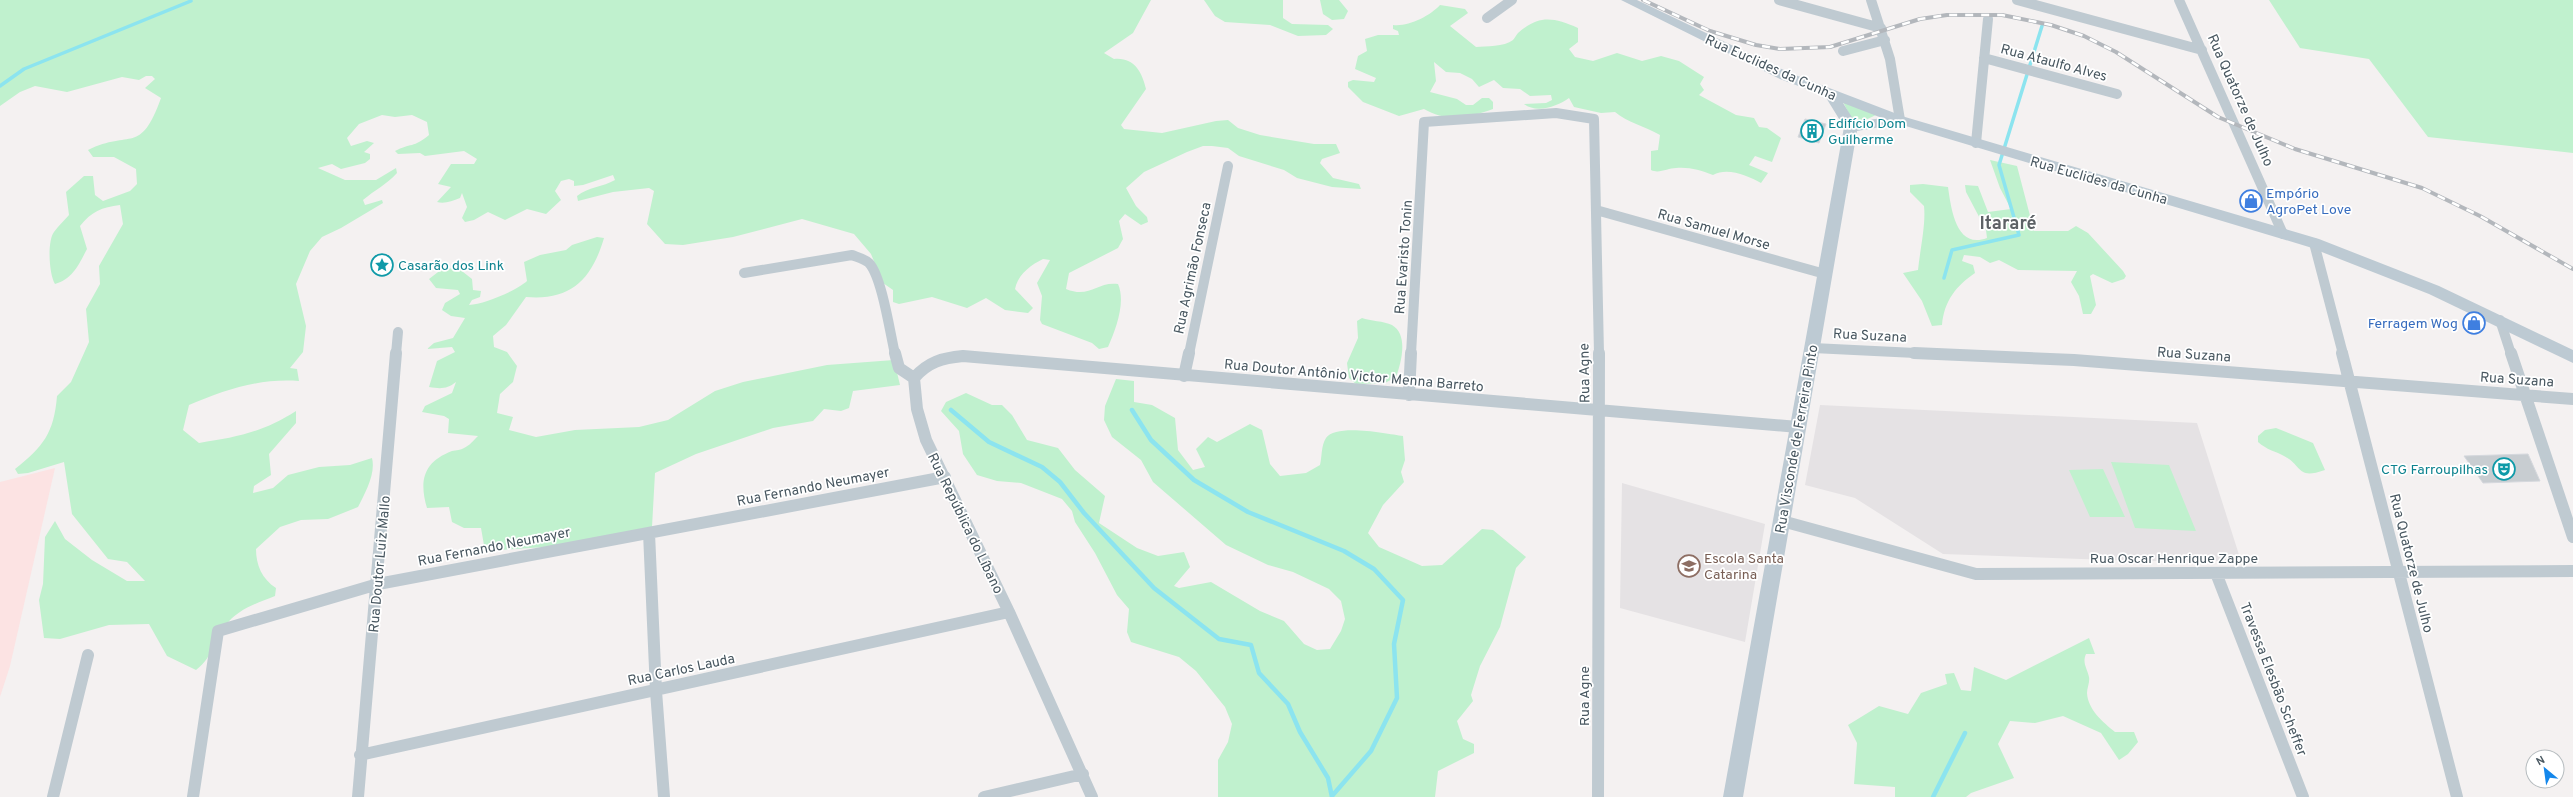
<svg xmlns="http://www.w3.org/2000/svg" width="2573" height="797" viewBox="0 0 2573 797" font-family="Overpass,sans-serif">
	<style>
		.education { fill: #e5e2e4 }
		.medical { fill: #fce3e3 }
		.green { fill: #c0f1ce }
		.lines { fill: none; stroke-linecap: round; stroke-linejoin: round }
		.stream-far1 { stroke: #8ce4ef; stroke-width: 3.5 }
		.stream { stroke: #8ce4ef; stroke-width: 4.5 }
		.building { fill: #c8cdd1; stroke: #d5d8dd }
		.street-far1 { stroke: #bfcad1; stroke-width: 10 }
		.street { stroke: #bfcad1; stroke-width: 12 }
		.secondary { fill: #bdcad3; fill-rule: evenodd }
		.rail-casing { stroke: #b3b7bc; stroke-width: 4 }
		.rail { stroke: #fff; stroke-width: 2.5; stroke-dasharray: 8; stroke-linecap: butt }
		.labels { text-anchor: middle; stroke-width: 3.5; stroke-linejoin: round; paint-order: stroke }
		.street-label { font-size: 14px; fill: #485760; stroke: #fff }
		.culture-label { font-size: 14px; fill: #0d838f; stroke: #fff; text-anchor: start }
		.shop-label { font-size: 14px; fill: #366cbe; stroke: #fff; text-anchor: start }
		.education-label { font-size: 14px; fill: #785e54; stroke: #fff; text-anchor: start }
		.district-label { font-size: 18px; font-weight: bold; fill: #5d6266; stroke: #fff }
	</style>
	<rect width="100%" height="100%" fill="#f4f1f1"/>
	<path class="education" d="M1820,405L2197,423L2241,561H2138L1943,554L1855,498L1805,485Z
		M1622,483L1765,524L1745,642L1620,608Z"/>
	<path class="medical" d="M55,468L10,666L0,697V482Z"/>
	<path class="green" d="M0,0H1151L1133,33L1104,53L1114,59C1134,57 1142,72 1146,89L1121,125L1124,129L1162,133L1216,121L1228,120L1238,128L1260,135L1314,144H1336L1340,153L1322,159L1320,163L1333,178L1359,184L1361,189L1332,187L1297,178L1284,170L1239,156L1228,148L1212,146H1203L1187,152L1144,172L1126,188L1136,206L1147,217L1148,222L1141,225L1125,214L1119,221L1123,239L1118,248L1069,273L1066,289C1090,299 1097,281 1118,284C1126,302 1116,329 1108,347L1099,349L1092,343L1042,324L1040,320L1042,296L1037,283L1050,260L1043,259C1031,265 1018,274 1015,289L1033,308L1028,313L1005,310L986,298L967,308L932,297L899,304L893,302V290L883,283L871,254L854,234L802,219L733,237L683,245L665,244L647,224L654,191L649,188L613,192L578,201L577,196C588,187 603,187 615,180L613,175L583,185L574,186V181L569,179L561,181L555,191L561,200L546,214L527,209L505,220L488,212L474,220L465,222L462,218L467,207L462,193L460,198C452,201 445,204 437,202L451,187L438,184L451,164H474L477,159L464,151L425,156L420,153L398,154L395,151C410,143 414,148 429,135L427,122L412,115L395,117L382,115L359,124L347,138L351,146L367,141L374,143L364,152L370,154V159L365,163L341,169L332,164L318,168L345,180H376L396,168L397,173C387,184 375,190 363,200L365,205L382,200L383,203L341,228L322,237L310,251L296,284L306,326L303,352L290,368L297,369L299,381C259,378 225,390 189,405L183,430L199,443C238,437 263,432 296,411V423L269,454L271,475L254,486L253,493L273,488L288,475L319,467L350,465L372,458C376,474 365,493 358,507L328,519L301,520L280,527L256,549C256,565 262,579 276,588L275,596C255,604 238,609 225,626C212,642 215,655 196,670L167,656L149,624L109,625L60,639L44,638L39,600L43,584L45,537L55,521L65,539L92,560L127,581H145L127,562L108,559L72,514L64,462L28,473L18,474L15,469C43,447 54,433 57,396L71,382L89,342L86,309L100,284L99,266L123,224L120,205C102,207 91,212 80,226L87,249C79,264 73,279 55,284C49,275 47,241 54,232C58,226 64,221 69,215L66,192L84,176H93L95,195L103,201L130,191L137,184L136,169L114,157H93L88,150C131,129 140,156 161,98L145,88L155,79L152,76H146L139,80L122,77L67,92L35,86L20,92L0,106Z
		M1204,0H1283V18L1292,24L1328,25L1333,29L1326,35L1298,36L1270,25L1225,22L1215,16Z
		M1320,0H1339L1348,11L1344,19L1332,20L1323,14Z
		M2269,0H2573V153L2428,137L2369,59L2300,48Z
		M1440,5L1465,9L1468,13L1450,26L1476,47C1486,46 1504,47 1513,40C1515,38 1516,35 1518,33C1540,14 1554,18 1578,28V42L1569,49L1575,57L1593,61L1617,53L1642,61L1661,56L1679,61L1704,77L1700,84L1704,90L1699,95L1736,115L1754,118L1759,127L1767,128L1781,138L1772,162L1755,156L1749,165L1768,173L1761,183C1748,176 1728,167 1713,175C1700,170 1690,167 1676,168C1668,168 1659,174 1651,170V151L1658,150L1660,135C1645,126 1628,123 1615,112L1601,113L1574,107L1569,98C1558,106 1537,114 1524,104L1546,103L1552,100L1551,95L1530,96L1520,89L1503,88L1494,80L1479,87L1472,79L1460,73L1446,72L1434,62L1436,81L1430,92L1457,99L1466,105H1473L1482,98H1489L1493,102V109C1469,118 1446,122 1424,109L1399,116L1363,102L1348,87V82L1353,80L1374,82L1376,78L1355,69L1358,56L1367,51L1365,39L1378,35H1399L1398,31L1393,29V25C1408,27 1430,16 1440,5Z
		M1843,102L1878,114L1855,125Z
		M1990,160L2017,166L2034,231H2068L2076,226L2088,233L2123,271L2126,276L2124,279L2112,283L2093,274L2090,276L2096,305L2091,314H2083L2079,296L2071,282L2077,271L2018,270L1999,260L1990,263L1980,257L1964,255L1962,261L1973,265L1975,273C1956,286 1944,301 1942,325L1932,326L1922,301L1903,273L1918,270C1920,250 1926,224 1924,206L1910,192V185L1923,184L1948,187C1951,208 1956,250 1987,238L1986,230L1966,192L1965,185L1978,186L1988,212L2011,209L2000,188Z
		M597,237L604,238C592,279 571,301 526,297L506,325L493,336L494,347L507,352L517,366L513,382L500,394L497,413L513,417L509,430L536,437L575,430L639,427L668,420L715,391L743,382L827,365L894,360L900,385L853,391L849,408L841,411L824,409L813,421L773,428L696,454L655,473L652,527L589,544L485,551L481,528H464L452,522L449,507L427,508C419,481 423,462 452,451C456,450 461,450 464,448C469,446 474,440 478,436L448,433L449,419L444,416L422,412L425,406L452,393L456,382C447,389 441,389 429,387L437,361L455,352L452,347L427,349L434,343L453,338L465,318L451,316L442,310L445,303L460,294L458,290L436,288L429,279L442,269L458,268L472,279L473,290L481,291L480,297L472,300L469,305C484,304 516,291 527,281L524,262L540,255L566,250L572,245Z
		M1362,318C1370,321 1384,321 1392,325C1409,335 1401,363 1396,377L1385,383L1356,384L1349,378L1347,363L1358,338L1357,321Z
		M1116,379L1134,381V402L1152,405L1175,418L1178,450L1193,470L1205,467L1196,449L1208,437L1217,442L1250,424L1262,430L1270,464L1280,476L1306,473L1320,465C1322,458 1321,445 1326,438C1336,423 1388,434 1403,436L1405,460L1401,472L1404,482L1383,505L1368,533L1379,547L1422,566L1442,565L1482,529L1493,530L1526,557L1516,568L1500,627L1480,666L1471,695L1473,701L1457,721L1463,739L1474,744V753L1438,771L1435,797H1218V760L1228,742L1232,724L1225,707L1196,671L1179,657L1131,642L1127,632L1129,609L1117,595L1095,553L1075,522L1072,511L1062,499L1021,483L997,481L977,475L963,454L959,431L941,411L946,402L966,393L992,405H1002L1012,415L1027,440L1058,448L1075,470L1105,496L1099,523L1137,548L1158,556L1184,552L1190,567L1174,586L1179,588L1211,582L1260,611L1284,621L1304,644L1317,650L1330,649L1341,631L1345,619L1341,601L1329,589L1293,572L1268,565L1226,545L1153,482L1141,460L1112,437L1104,420L1105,406Z
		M2276,428L2313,443L2325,470C2296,480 2303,466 2284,456C2275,451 2267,450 2258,442V436L2265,430Z
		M2111,462L2169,465L2196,531L2135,528Z
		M2103,469L2125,517H2090L2069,470Z
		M2089,638L2095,654H2086C2082,663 2087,668 2089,677C2090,682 2087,688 2087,693C2088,710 2103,722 2115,732H2134L2138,742L2128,754L2119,760L2101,733L2063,716L2035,723L2010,721L1998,744L2014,778L1971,793L1966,797H1895V787L1854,784L1857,743L1848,725L1879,706L1908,714L1921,693L1947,684L1945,674L1954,673L1961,690L1971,691L1974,667L2006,680Z"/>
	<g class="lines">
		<path class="stream-far1" d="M0,86L24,69L191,1
			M1944,278L1952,250L2019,235L1999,165L2042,26"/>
		<path class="stream" d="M951,410L989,442L1042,467L1060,482L1084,513L1154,588L1219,639L1251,645L1259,673L1288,704L1300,732L1328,778L1332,797
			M1132,410L1151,440L1194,480L1248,512L1344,551L1374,569L1403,600L1394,644L1397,698L1371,751L1332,796
			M1933,797L1965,733"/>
	</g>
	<path class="building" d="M1805,119L1826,124L1819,143L1798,137Z
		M2528,454L2540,481L2483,483L2464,456Z"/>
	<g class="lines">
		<path class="street-far1" d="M1779,0L1881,28
			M1871,0L1890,59L1900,120
			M2017,0L2202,50
			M2179,0L2283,234
			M1487,18L1512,0
			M1843,51L1885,40
			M1984,58L2117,94
			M1976,143L1988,19
			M1596,210L1825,274
			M2314,243L2343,354
			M744,273L852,255C857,257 865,259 869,263C882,277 890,333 895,354
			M2500,320L2511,354
			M1813,348L1936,354
			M396,354L398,332
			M1189,354L1228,166
			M1411,354L1424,122L1556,113L1594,119L1599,354"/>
		<path class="street" d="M895,353L899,368L914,378
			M1914,353L2074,360L2573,399
			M2342,353L2457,797
			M2511,353L2573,537
			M1184,376L1189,353
			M914,378C928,362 942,358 963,356L1798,427
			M914,378L917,409L926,440L1009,612L1092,797
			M1409,395L1411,353
			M1782,521L1976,574L2573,571
			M649,533L656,691L664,797
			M2216,573L2303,797
			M360,755L1009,612
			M53,797L88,655
			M193,797L218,631L378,584L945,477
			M358,797L396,353
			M984,797L1083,774
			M1598,797L1599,353"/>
		<path class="secondary" d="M1621,0H1637L1790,73L1905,117L2319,239L2439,286L2573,350V363L2429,294L2309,247L1899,124L1857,131L1743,797H1723L1844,127L1825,96L1780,79ZM1843,103L1882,118L1855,122Z"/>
		<g class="rail-casing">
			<path id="rail" d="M1643,0L1710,31L1756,45L1780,49L1830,47L1920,19L1947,15H2002L2051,25L2084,36L2116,52L2218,117L2295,149L2422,188L2480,216L2573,269"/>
		</g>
		<use href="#rail" class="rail"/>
	</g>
	<defs>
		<g id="building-ring" transform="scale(1.15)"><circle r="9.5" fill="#fff" stroke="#0f9aa8" stroke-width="1.5"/><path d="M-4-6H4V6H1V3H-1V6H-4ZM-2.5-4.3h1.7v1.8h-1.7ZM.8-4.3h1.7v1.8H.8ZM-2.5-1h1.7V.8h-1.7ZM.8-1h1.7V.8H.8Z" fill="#0f9aa8"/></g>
		<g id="shop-ring" transform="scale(1.15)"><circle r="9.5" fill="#fff" stroke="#3f7fe0" stroke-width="1.5"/><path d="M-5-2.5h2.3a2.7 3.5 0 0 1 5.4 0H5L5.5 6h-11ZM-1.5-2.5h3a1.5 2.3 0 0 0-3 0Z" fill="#3f7fe0"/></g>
		<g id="sight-ring" transform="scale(1.15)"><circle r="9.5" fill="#fff" stroke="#0f9aa8" stroke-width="1.5"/><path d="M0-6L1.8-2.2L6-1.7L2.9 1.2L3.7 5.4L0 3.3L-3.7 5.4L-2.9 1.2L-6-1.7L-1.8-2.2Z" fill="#0f9aa8"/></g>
		<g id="theatre-ring" transform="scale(1.15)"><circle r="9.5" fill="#fff" stroke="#0f9aa8" stroke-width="1.5"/><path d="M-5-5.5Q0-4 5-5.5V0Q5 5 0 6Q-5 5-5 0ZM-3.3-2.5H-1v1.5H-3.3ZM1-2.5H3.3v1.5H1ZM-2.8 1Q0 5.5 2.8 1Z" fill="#0f9aa8"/></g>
		<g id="school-ring" transform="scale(1.15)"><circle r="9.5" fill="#fff" stroke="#8d6e63" stroke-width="1.5"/><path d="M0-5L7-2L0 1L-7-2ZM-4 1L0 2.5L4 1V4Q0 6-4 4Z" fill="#8d6e63"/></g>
	</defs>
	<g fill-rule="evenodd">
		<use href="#building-ring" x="1812" y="131"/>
		<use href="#shop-ring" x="2251" y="201"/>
		<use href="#sight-ring" x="382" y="265"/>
		<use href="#shop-ring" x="2474" y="323"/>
		<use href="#theatre-ring" x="2504" y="469"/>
		<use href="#school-ring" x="1689" y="566"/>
	</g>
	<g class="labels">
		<g class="street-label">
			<text transform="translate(2054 62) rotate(15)" y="5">Rua Ataulfo Alves</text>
			<text transform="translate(1771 67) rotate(24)" y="5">Rua Euclides da Cunha</text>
			<text transform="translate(2241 100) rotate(66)" y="5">Rua Quatorze de Julho</text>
			<text transform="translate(2099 180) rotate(16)" y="5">Rua Euclides da Cunha</text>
			<text transform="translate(1714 229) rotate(16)" y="5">Rua Samuel Morse</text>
			<text transform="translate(1403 257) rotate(-86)" y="5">Rua Evaristo Tonin</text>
			<text transform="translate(1192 268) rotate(-78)" y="5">Rua Agrimão Fonseca</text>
			<text transform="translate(1870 335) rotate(3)" y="5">Rua Suzana</text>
			<text transform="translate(2194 354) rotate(4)" y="5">Rua Suzana</text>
			<text transform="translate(1584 373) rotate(-91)" y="5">Rua Agne</text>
			<text transform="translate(1354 375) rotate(5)" y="5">Rua Doutor Antônio Victor Menna Barreto</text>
			<text transform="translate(2517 379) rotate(4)" y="5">Rua Suzana</text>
			<text transform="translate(1796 439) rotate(-80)" y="5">Rua Visconde de Ferreira Pinto</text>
			<text transform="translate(813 486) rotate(-11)" y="5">Rua Fernando Neumayer</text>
			<text transform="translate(966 523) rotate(64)" y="5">Rua República do Líbano</text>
			<text transform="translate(494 546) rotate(-11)" y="5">Rua Fernando Neumayer</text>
			<text x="2174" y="563">Rua Oscar Henrique Zappe</text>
			<text transform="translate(2412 563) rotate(76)" y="5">Rua Quatorze de Julho</text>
			<text transform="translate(379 564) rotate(-85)" y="5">Rua Doutor Luiz Mallo</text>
			<text transform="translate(681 669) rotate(-12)" y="5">Rua Carlos Lauda</text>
			<text transform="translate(2274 679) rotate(69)" y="5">Travessa Elesbão Scheffer</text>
			<text transform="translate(1584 696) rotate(-90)" y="5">Rua Agne</text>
		</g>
		<g class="culture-label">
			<text x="1828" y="128">Edifício Dom<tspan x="1828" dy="16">Guilherme</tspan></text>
			<text x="398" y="270">Casarão dos Link</text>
			<text x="2488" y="474" text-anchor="end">CTG Farroupilhas</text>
		</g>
		<g class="shop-label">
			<text x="2266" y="198">Empório<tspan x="2266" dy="16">AgroPet Love</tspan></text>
			<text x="2458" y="328" text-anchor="end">Ferragem Wog</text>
		</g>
		<g class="education-label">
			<text x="1704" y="563">Escola Santa<tspan x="1704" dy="16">Catarina</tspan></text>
		</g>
		<g class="district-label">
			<text x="2008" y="229">Itararé</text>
		</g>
	</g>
	<g transform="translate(2545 769) rotate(331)"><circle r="19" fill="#ffffff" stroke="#b6bcbf"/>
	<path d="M0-3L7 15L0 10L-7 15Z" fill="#1487eb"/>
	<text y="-6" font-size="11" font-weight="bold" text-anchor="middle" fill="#485760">N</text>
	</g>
</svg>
